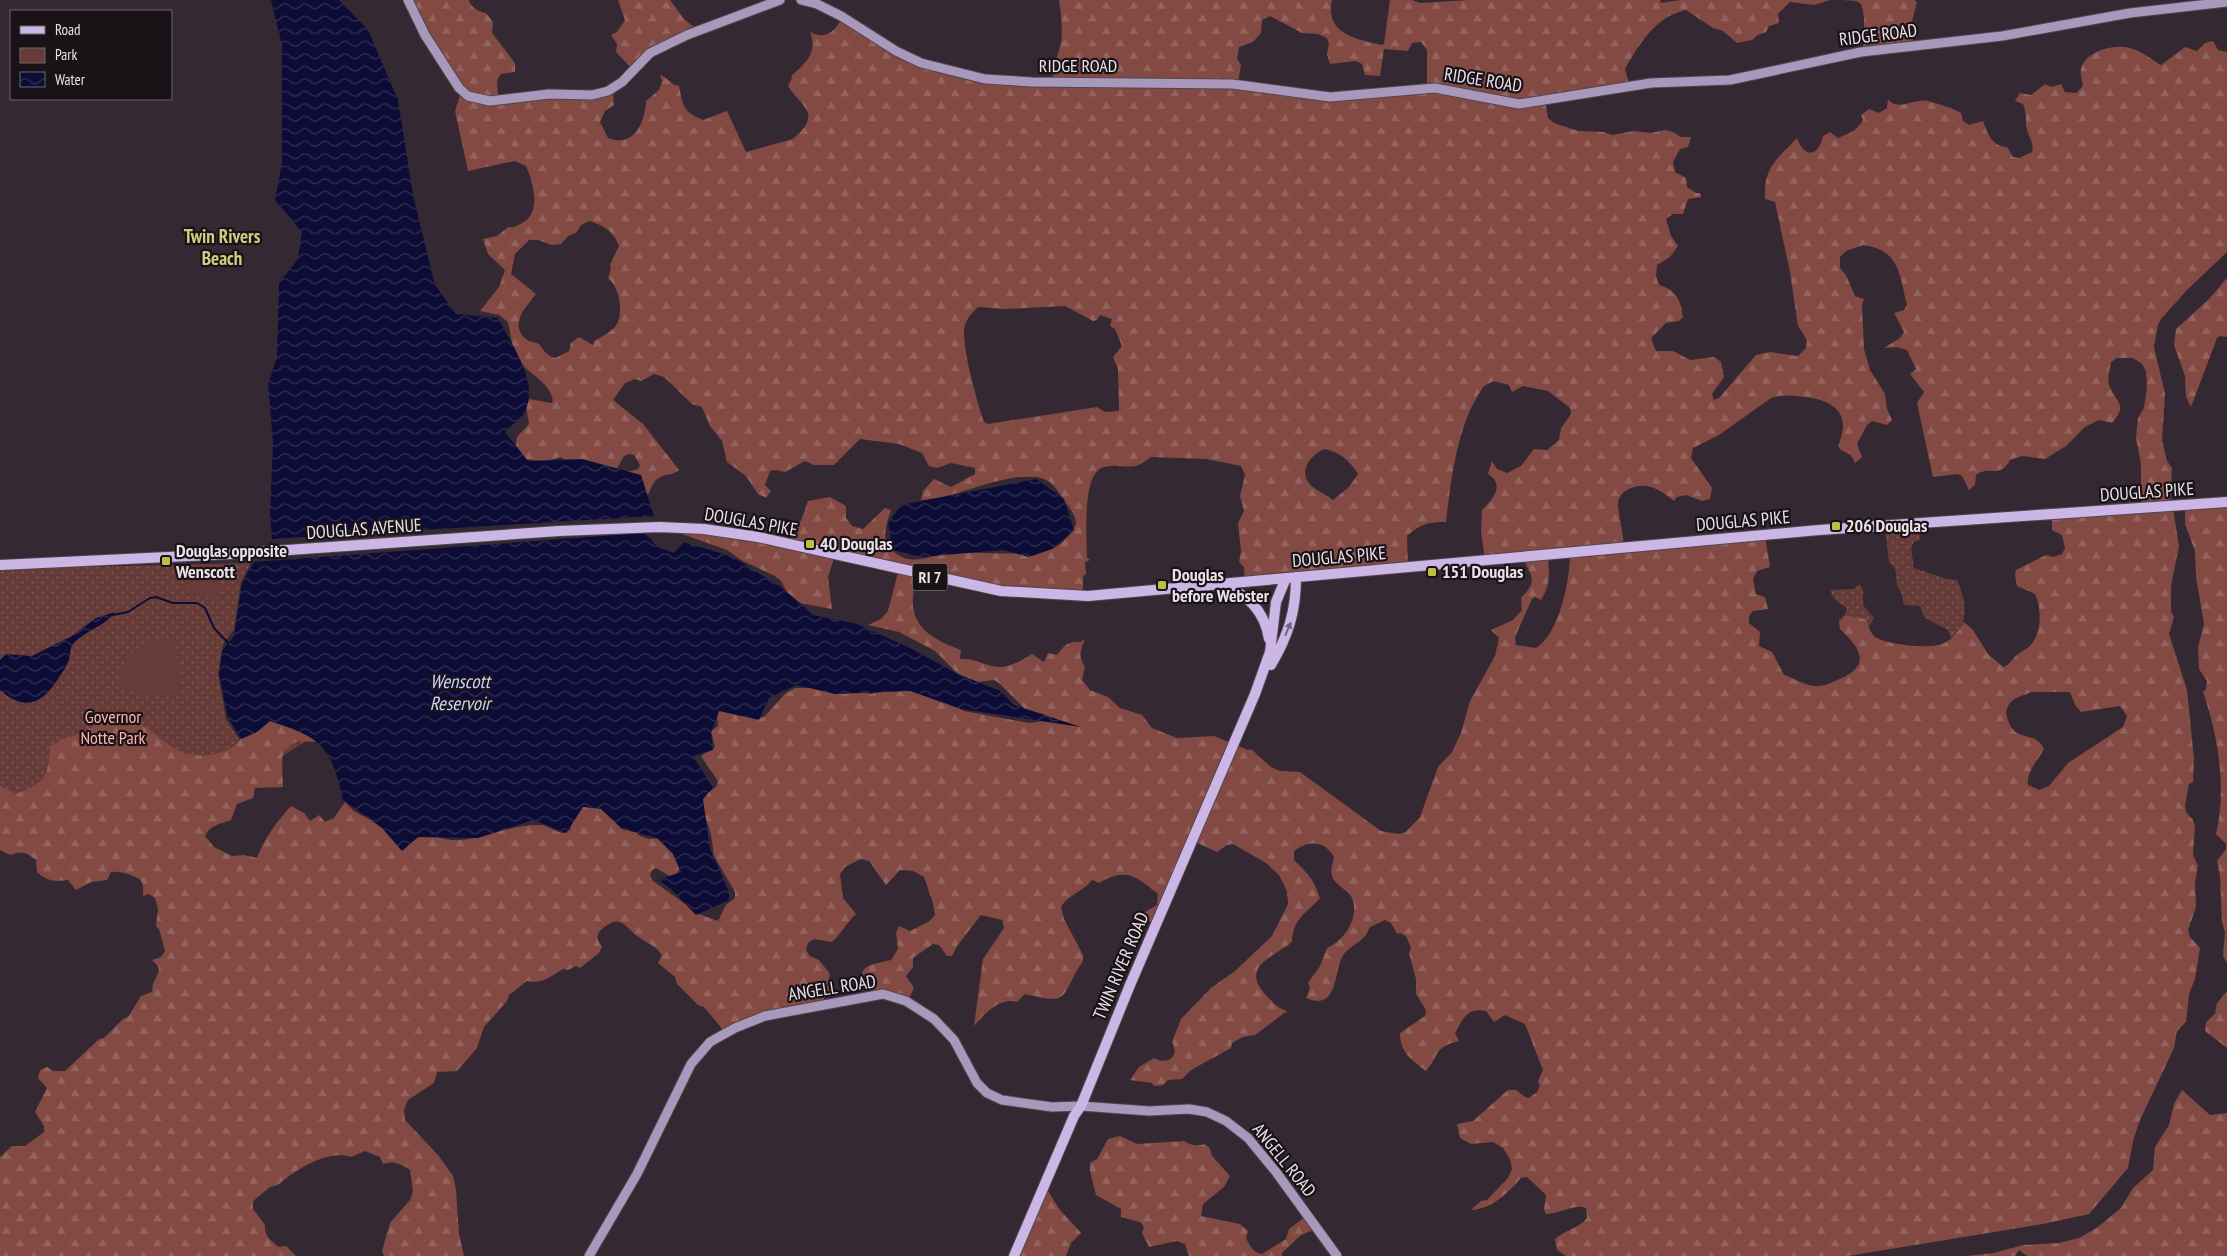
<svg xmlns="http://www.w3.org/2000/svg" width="2227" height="1256" viewBox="0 0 2227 1256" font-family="'PT Sans Narrow',sans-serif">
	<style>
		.green { fill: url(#green-dots) }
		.forest { fill: url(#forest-firs); fill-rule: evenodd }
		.pitch { fill: #673c38 }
		.water { fill: url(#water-waves) }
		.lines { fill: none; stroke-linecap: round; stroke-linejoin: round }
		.stream { stroke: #0d0c36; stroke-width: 2 }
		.secondary-casing { stroke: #51474f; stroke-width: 11 }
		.primary-casing { stroke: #51474f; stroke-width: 12 }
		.secondary { stroke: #a899bc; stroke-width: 9 }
		.primary { stroke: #cbb6e5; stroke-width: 10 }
		.oneway { fill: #72647e }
		.poi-dot { fill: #bfbe41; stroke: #191318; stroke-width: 2 }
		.labels { text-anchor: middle; stroke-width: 4.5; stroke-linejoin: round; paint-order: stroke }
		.shield { fill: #191318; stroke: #aba4aa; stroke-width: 1 }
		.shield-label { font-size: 16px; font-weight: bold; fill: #eae2e8 }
		.street-label { font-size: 18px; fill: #eae2e8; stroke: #191318 }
		.poi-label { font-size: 18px; font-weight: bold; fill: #eae2e8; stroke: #191318; text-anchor: start }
		.park-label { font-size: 18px; fill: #ffb5ac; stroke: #191318 }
		.neighbourhood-label { font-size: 19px; font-weight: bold; fill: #cdce80; stroke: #191318 }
		.water-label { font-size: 19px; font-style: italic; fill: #c8d0ff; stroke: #191318 }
	</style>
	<defs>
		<pattern id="green-dots" width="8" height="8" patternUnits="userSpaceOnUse" patternTransform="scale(1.25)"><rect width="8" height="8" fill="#673c38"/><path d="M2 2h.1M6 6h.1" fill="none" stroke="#7d5855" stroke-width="1.8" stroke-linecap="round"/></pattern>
		<pattern id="forest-firs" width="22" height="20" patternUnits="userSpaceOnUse" patternTransform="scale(1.25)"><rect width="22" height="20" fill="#834943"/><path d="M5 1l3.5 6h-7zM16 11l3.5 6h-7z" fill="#95635e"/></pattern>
		<pattern id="water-waves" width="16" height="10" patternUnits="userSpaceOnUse" patternTransform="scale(1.25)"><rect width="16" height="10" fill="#0d0c36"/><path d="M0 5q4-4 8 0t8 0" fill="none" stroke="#302f53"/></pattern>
	</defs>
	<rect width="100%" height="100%" fill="#342932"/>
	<path class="green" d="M1919,525L1920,540L1914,542L1911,548L1914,568L1946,579L1957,580C1966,599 1970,625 1951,638L1948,630L1925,618L1920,606L1904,605L1901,592L1897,585L1895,568L1889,562L1885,527Z
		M251,563L241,582L234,629L223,644L218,673L226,719L241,742L309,739L127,857L0,848V569Z
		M1860,584L1863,590V605L1874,618L1869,626L1861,619L1845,615L1847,608C1840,604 1831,598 1831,590L1854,589Z"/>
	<path class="forest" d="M408,0H469C470,7 479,12 486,13L493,22L492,33L515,63V72L501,74L497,80L498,96L613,92L614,105L605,111L600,122L608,138C634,148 645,123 646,101L659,90L662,81L660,75C668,77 670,85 679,86C683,106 683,112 703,120L727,111L746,152L793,139C823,113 802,108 788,86L792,78L791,76C806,63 818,53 810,32C826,40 834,32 842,18L895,51L962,73L1053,80C1053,64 1058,57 1061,42C1063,33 1061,10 1059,0H1332C1325,34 1356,39 1382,45L1384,44L1390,0H1412L1420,3L1470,0H1660L1661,3L1680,0H1830L1814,5L1790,2L1778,14L1779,23L1769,26L1766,32L1758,35L1752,40L1737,43L1723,31L1713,28L1686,10C1656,16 1639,44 1625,69L1629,84L1545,100L1548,118L1554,123L1578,131L1604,132L1612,135L1634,131L1651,133L1665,130L1673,132L1681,137H1691L1688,147L1680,149L1673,162L1675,172L1686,178L1687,187L1696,193H1700L1701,197L1688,199L1683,214H1673L1666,219L1671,236L1678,246L1670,257L1657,265L1656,276L1659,285C1676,290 1681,300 1683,317L1679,321L1666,323L1651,338L1656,351H1673L1690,360L1714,357L1721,362L1724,377L1712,394L1714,400L1719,398L1756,355L1770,352L1798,356L1806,348L1807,340L1798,326L1790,272L1775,202L1765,199C1763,168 1777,159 1797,138C1799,142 1800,146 1803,149C1814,159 1821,146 1823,136L1830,132L1838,138C1849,133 1856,132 1863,120L1861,115L1869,109L1879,113L1887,108L1888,99C1897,112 1915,98 1928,101C1938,104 1951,107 1961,113L1963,121L1969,125L1983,121C1988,135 1992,146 2007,147L2013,157L2019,158L2032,152C2035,142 2026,134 2026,124C2026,116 2026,112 2023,104L2015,101L2020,93L2031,95L2045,84L2051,87L2061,84L2065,92L2076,93L2083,86C2082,80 2079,72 2082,66C2089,50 2117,43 2133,49C2143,52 2152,60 2161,65L2185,47L2197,51L2205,43L2213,41L2218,50L2227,52V252L2187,290L2161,319L2158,325L2154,347L2165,394L2162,440L2167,461L2172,468L2170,507L2173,508L2179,546L2171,586V611L2174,617L2169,634L2187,690L2194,759L2193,782L2189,784L2185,805L2186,812L2193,820L2195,826L2193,855L2198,866L2195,882L2196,907L2188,930L2190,937L2200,948L2195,979L2189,994L2186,1022L2177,1031L2174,1048L2140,1120L2133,1141L2128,1168L2089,1214L2043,1224L1848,1256H1566L1557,1250L1555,1239C1565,1230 1578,1229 1587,1218L1586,1208C1576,1203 1559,1214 1546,1214L1544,1210L1546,1195L1527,1177L1521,1178C1508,1193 1492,1209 1471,1210L1481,1201L1487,1200L1508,1178L1512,1169L1510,1159L1503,1148L1493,1142L1471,1144L1460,1138L1457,1124L1473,1121L1508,1090H1516L1525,1097L1529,1098L1537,1092L1540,1086L1538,1081L1543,1070L1525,1024L1505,1015L1494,1022L1486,1011C1467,1007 1463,1019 1455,1033L1459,1041C1433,1047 1440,1055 1426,1071C1412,1060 1400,1053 1400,1033L1425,1016L1426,1010L1416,994V979L1409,953L1411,948L1406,936L1400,933L1397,934L1391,923L1385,920L1370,927C1368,930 1367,934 1365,936C1358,944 1347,948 1342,957C1334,972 1338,1012 1306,998L1310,988L1308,983L1320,966L1327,948C1345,940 1361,916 1351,896C1346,889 1334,884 1332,876C1330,869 1333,863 1334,857C1325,840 1308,840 1294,851V860C1309,875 1313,878 1320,898C1305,915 1293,918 1292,942C1274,957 1240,966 1265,994C1272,1001 1277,1008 1287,1011L1255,1035L1243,1037L1232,1043L1231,1048L1191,1070L1182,1079L1168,1080L1163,1085L1154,1086L1152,1083L1130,1080L1139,1067L1154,1058C1168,1066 1180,1056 1172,1042L1181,1019L1211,988L1235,971L1272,936L1288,904L1287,891L1279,875L1266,863L1233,844L1227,845L1217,852L1193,841L1154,924L1140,915L1157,905L1158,894C1136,876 1126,867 1099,883L1092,880C1084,891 1069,894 1061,907L1064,919L1083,955V961C1059,996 1073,1006 1025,994L1017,1002C1000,997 984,1014 974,1026L983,959L1004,928L1002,920L981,915L957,946L952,956H947L939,945L933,944L913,958V967L906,976L914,988L908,1000L869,993C853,965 867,966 891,960L898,949L896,933L899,926L910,931L930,921L935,915L933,903L924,877L913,871L900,870L886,885L869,861L861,859L845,867L840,874L843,898L856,914C846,923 842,933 832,942L814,939L808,943L806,950L810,956L819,960L830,974L827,986L835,987L824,998V1004L724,1031L704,1007L698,1005L677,984L675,977L658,963L662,955C656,946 649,944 640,938C625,929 622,911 601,930C595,936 598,941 602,947L599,953L580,968L576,966L568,970L563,969C550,977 543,984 527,981L509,995L507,1001L484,1027L477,1048L457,1071L437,1072L434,1083L408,1100L404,1110L405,1120L438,1155L453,1176L456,1190L459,1234L464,1256H384L382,1251L390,1223L410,1200L413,1191L410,1170C402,1164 393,1160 383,1164L380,1157L365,1151L351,1157C328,1149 295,1170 278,1185L270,1187L253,1201V1209L265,1225C264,1236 271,1241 279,1247L286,1246L296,1256H0V1157L12,1146H25L44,1132V1126L35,1112L47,1088L38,1078L40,1070L47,1067L53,1071H65L99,1039L104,1038L123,1019L128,1017L141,996L152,992L153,984L159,971L158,966L152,960L161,957L165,951L159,929L156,926L158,909L155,898L149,894L143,896C143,892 144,887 142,883C139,875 119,871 111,872L107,880L91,882L76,890L68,880C54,882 47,881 37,872L36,860C26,853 24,850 11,855L0,850V786L16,794C44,784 50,775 50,746L58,742L61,739C78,738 97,720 117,719C161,718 165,771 226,751C233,748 240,744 241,735L256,733L270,721L308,733L319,742L298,741L286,747L282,758L283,787L255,788L253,798L237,804L231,820C220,824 210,825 205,836L214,847L232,856L244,855L257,858C264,838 277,822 291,806L304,813L310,821L319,815L325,822L334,818L345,802L355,812L412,841C432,828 439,842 460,840C487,838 512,824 540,825C549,825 555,833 565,833L570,830L576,809L592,802L635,830L638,835L649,839L667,838L679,868L677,874L670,876L656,868L652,870L650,875L653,881L699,914L718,921L726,905L735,898V892L714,856L711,834L703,811L702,796L716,787L718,781L701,756L715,747L711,731L718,726L717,713L722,709L759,719L765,716L785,694L795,688H812L838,694L857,691L871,694L899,687L931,695L964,711L1029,723L1051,720L1043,714L1025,709L999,683L994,680L978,682L960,676L935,651L899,632L868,625L881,619L888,611L899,569L835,555L828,577L832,609L800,603L787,592L781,581L775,576L741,560L727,550L671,530L789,541L793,528L801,521L808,501L830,497L846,506V518L852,526L863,529L885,508L891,510C887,524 879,539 894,552C913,568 931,554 951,553C984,552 1022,557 1053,548C1061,546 1075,531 1076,523C1076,515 1068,506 1064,500C1056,488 1051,479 1036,477C995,474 961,498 921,500L923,491L934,479L951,487L975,474V468L951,463L937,468L929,466L922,453L899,444L860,439L834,465H814L805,461L785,472L776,470L770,471L765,485L771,491L766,498L758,494L746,476L727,462L722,441L710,426L702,407L692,404L664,377L654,374L641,381L635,379L625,383L613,400L643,424L679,470C672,476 668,473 661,477C651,481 651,492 645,499L627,472L638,469L640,465L634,455L629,454L624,456L613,476L567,461L560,457L546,462L525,459L516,447L517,437L529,424L526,407L529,399L551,403L553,401C550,381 528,375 518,359C511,347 511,334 508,322L499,315L480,311L499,287L505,270L488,254L483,239L497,236L508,227C514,228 517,226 522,223C542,213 533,182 526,166L515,161L468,171L455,111L461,92ZM1270,16L1302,33L1318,34L1327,38L1329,44L1327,54L1330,64L1356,61L1362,64L1365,75L1380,76L1384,49L1408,51L1412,43L1421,42L1427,50V86L1313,94L1238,83L1241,65L1237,59L1239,47L1253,42L1261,33L1262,20ZM590,221C605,226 613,231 619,246L610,265L611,269L608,278C620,287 625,316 614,328C609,333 601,337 594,341L593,345L579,337L571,343L569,351L555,358C543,354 545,349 537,343C534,342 531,342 529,341C507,327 525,307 536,294L511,274L515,254L529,240H538L552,245L561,244L568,236L576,233L581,225ZM1863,245C1900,250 1899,274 1907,305L1904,310L1894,313L1904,332L1900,338L1884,348L1897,347L1907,350L1916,369L1910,374L1924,392L1917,403L1933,477L1958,474L1962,476L1969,490L1975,485L1976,475C1990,465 2000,479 2010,460L2022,456L2045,459L2066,446L2085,427L2099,420L2112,423C2129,404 2115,402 2109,385C2107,379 2110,368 2111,362L2117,358H2133L2142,364L2146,371L2147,388L2144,408L2138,418L2136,438L2141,464V508L2052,516V530L2062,535L2065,548L2062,554L2053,557L2046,555L2016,570L2015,575L2017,586L2035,594C2042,609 2042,633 2030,646C2026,650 2021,651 2017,655C2011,660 2010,665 2003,667L1988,654L1973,630L1964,622C1959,631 1952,640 1942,644C1929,649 1885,645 1874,636C1869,631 1869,624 1865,619L1845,615L1839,621L1840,629C1859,647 1872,664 1842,678C1834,681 1825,687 1816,686C1806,686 1793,678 1784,675L1772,652L1759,646L1760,632L1749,623V616L1753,611L1768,609L1765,597L1756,594L1753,579L1757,571L1770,567L1765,536L1624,547C1623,532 1619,518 1618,505C1618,489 1639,483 1651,487C1660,490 1667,495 1674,501L1677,497L1686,495L1702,501L1710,499L1712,488L1691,458L1693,448L1719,435L1771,398C1784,394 1793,396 1806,397C1835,401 1852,414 1838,446L1841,450L1851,455L1855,463L1862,457L1857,444L1867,425L1872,421L1887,425L1892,420L1887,409L1885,394L1870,370L1864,349L1862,305L1864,299L1855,296L1846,275L1840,268V257L1846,251ZM1065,306L1093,321L1097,320L1100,315L1112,319L1110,326L1115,329L1122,346L1113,357L1118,369L1119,411L1105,412L1097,407L988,424L984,422C977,402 963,352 964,330C965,320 971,314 978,307L1005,309ZM1494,381L1509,385L1512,392L1523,386L1548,391L1570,408L1571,414L1561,428L1559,440L1547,450L1534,449L1521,466L1507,473L1497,469L1492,461L1488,474C1506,485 1492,500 1482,510L1481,532L1485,560L1523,557C1531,578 1539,579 1521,598L1522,610L1513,620L1491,630L1499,638L1495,656L1470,701L1461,733L1452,752L1438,767L1420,817L1406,832L1399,834L1381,831L1300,772L1280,771L1271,767L1251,749L1248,750L1214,736L1177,738L1152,728L1142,715L1120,708L1108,697L1090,690L1082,680L1085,667C1078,657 1080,650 1085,639L1080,642C1068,641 1064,646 1057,655L1048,653L1044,662L1032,654C1025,659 1008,668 999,667C984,666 977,658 960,659L961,650C936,641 910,628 913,597C914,589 914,582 918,574L1050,595H1080L1083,588V576L1086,574L1085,562L1090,560L1087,558C1087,540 1081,472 1104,467C1126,462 1131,474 1151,457L1206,459L1241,466L1245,475L1240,496L1244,511L1238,523L1241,551L1239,562L1244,567L1245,581L1408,566L1407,536C1420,524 1429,522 1446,522C1451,480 1457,425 1482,389C1484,385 1490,383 1494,381ZM1324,449C1340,452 1349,460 1358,474L1349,487L1333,500C1327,495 1319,492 1313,487C1296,474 1310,455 1324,449ZM1570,553C1570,580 1560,633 1536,648L1516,645L1515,637L1532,599L1535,597L1541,600C1551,584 1549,574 1548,556ZM2031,692H2070L2075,705L2081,712L2120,706L2127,716L2123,727L2068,763L2049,786L2039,790L2028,785C2026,771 2038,761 2044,749C2033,727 2013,747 2006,713C2009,697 2019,698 2031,692Z
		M618,0H670L684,19L695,28L631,68L616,52L617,44L611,35L617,32L625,20Z
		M1842,0H1914L1917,2L1912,21L1913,42L1864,51C1862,34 1867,20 1861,4L1856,1Z
		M2227,278V337L2220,336L2217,338L2191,407L2186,397L2185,376L2174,345L2176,329L2209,299Z
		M2227,502V963L2223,956L2225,932L2222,922L2220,876L2217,861L2226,849V844L2216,834C2227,789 2218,735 2203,692L2206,689L2207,681L2199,669L2198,647L2204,624L2196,577L2195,551L2185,524V506Z
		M2227,978V1048L2205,1031L2206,1022L2215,1014L2217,1003L2227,991Z
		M2182,1090L2210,1115L2227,1113V1256H2027L2019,1250L2015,1256H1966L1994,1253L2023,1245L2059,1243L2079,1238L2098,1227L2121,1208L2133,1188L2153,1170L2155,1147L2169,1125L2174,1104Z
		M1120,1136L1137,1144L1184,1141C1190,1145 1197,1147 1204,1144L1210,1148L1212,1156L1230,1176L1224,1187L1203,1204L1201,1216L1240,1224L1248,1231L1246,1238C1250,1246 1253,1253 1262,1254L1286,1239L1289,1229L1305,1217L1316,1229L1301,1235L1282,1253V1256H1189L1185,1244L1177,1241L1149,1247L1142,1233L1144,1227L1140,1222L1121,1217V1209L1096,1195L1090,1171V1163L1097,1159L1108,1139Z
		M1046,1188L1060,1210L1081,1233L1071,1243L1066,1256H1015Z"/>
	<path class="pitch" d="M189,569L220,571L218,598L187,596Z
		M176,638L180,690L174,697L149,696L117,686L126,658L147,641Z"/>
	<path class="water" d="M271,0H339L368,30L398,100L413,195L435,285L456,314L498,318C511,344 541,384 524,413C520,420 510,426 505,432L528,461L582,459L641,475L654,516L272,539L270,513L273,442L268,384L277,357L279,283L298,259L302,232L275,200L282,162V45Z
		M1036,479L1064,499L1074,530L1052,549L1029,557L1003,550L921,557L893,550L888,523L901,505Z
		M644,533L651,539L657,547L674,553L684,542L733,557L781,587L813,615L857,624L912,649L958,674L1000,691L1014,705L1081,727L961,709L910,691L835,694L797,685L769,698L759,720L719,711L711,733L713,750L693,756L713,788L703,799L710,849L729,892V900L696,915L671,889L658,880L681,872L673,854L657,838L622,829L601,809L583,807L566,833L533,820L478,838L418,837L402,851L382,828L343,800C331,746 322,738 270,721L255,733L241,739L228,718L219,675L222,651L234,636L242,583L254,562Z
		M115,612C105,627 85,630 73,644C69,649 71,656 68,662C66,668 61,674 58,679C42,704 25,712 0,690V660L6,654L32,656L72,636L96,618Z"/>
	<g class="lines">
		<path class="stream" d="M113,615L128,612L150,598L156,597L173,603H197L205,608L214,628L228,643"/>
		<g class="secondary-casing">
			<path id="secondary" d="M408,0L425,35L459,88L468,96L490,101L549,94L592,95L608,91L622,82L650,53L687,35L780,0
				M801,0L817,4L841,16L896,51L921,63L985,79L1032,82L1232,84L1330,97L1435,88L1519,104L1651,83L1730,80L1861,52L2002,36L2130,13L2227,2
				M589,1256L637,1174L691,1064L710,1042L735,1028L765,1016L883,994L906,1001L934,1019L954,1040L977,1083L987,1093L1002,1100L1052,1107L1081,1106L1149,1111L1189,1109L1207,1112L1226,1121L1248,1138L1276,1172L1337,1256"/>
		</g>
		<g class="primary-casing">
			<path id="primary" d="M0,565L231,554L559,531L659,527L704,529L758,537L1001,591L1088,596L1819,530L2227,502
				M1221,587C1248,592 1265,613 1269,639
				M1271,665C1288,636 1296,612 1296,577
				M1014,1256L1074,1116L1081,1106L1130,985L1255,694L1270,652L1276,602L1286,578"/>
		</g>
		<use href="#secondary" class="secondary"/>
		<use href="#primary" class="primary"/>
	</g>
	<defs><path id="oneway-solid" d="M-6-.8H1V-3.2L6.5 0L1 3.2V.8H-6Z" transform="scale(1.25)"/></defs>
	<use class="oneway" href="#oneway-solid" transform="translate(1288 629) rotate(-67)"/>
	<g class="poi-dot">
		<rect x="1831" y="521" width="10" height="10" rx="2.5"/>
		<rect x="805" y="539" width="10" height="10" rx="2.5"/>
		<rect x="161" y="556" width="10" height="10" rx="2.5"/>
		<rect x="1427" y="567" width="10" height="10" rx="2.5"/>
		<rect x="1157" y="580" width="10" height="10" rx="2.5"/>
	</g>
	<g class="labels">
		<rect class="shield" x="912.5" y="563.5" width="35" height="27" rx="4"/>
		<g class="shield-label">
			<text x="930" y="583">RI 7</text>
		</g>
		<g class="street-label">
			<text transform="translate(1878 35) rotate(-7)" y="6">RIDGE ROAD</text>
			<text x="1078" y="72">RIDGE ROAD</text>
			<text transform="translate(1483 80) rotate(9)" y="6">RIDGE ROAD</text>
			<text transform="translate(2147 492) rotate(-4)" y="6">DOUGLAS PIKE</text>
			<text transform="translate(1743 521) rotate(-5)" y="6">DOUGLAS PIKE</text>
			<text transform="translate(751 522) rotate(10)" y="6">DOUGLAS PIKE</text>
			<text transform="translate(364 529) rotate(-4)" y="6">DOUGLAS AVENUE</text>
			<text transform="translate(1339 557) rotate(-5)" y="6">DOUGLAS PIKE</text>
			<text transform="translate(1121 966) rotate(-67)" y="6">TWIN RIVER ROAD</text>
			<text transform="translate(832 988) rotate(-9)" y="6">ANGELL ROAD</text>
			<text transform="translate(1284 1160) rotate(51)" y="6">ANGELL ROAD</text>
		</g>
		<g class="poi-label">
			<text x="1846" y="532">206 Douglas</text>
			<text x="820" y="550">40 Douglas</text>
			<text x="176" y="557">Douglas opposite<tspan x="176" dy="21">Wenscott</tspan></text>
			<text x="1442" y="578">151 Douglas</text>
			<text x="1172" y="581">Douglas<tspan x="1172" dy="21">before Webster</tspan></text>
		</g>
		<g class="park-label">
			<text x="113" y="723">Governor<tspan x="113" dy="21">Notte Park</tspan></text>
		</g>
		<g class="neighbourhood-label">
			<text x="222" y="243">Twin Rivers<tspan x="222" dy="22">Beach</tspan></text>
		</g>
		<g class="water-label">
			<text x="460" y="688">Wenscott<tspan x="460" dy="22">Reservoir</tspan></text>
		</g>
	</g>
	<rect x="10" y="10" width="162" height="90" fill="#191318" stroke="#6d666b"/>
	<rect x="20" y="26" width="25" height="8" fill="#cbb6e5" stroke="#6d666b"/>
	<text x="55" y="35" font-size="15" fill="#eae2e8">Road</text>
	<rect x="20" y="48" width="25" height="15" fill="#673c38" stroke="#6d666b"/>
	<text x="55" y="60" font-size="15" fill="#eae2e8">Park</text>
	<rect x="20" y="72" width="25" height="15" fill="url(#water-waves)" stroke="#6d666b"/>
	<text x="55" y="85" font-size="15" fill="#eae2e8">Water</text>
</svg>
